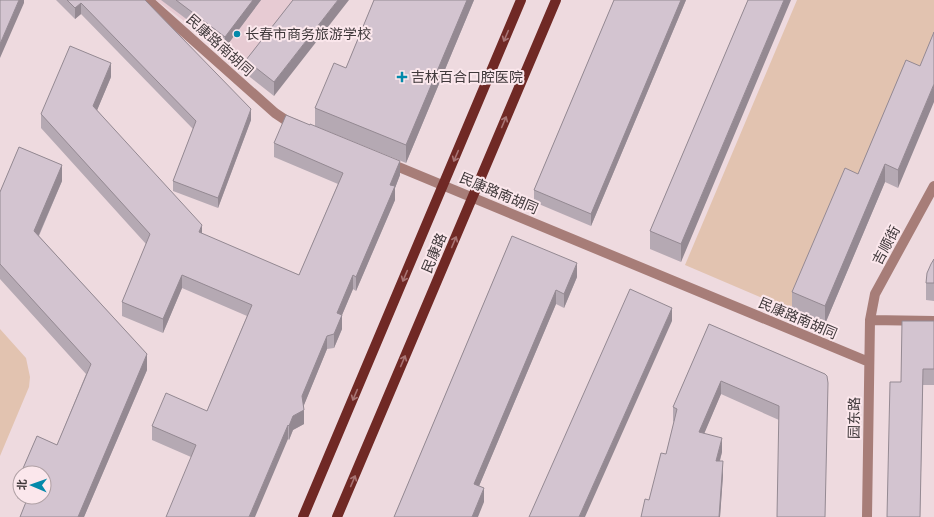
<svg xmlns="http://www.w3.org/2000/svg" width="934" height="517" viewBox="0 0 934 517" font-family="Roboto,'Noto Sans SC',sans-serif">
	<style>
		.built { fill: #e7cbd3 }
		.green { fill: #e2c3b0 }
		.lines { fill: none; stroke-linecap: round; stroke-linejoin: round }
		.minor { stroke: #a77d78; stroke-width: 10 }
		.major { stroke: #702925; stroke-width: 10 }
		.wall { fill: #b5a9b3 }
		.shaded-wall { fill: #948992 }
		.building { fill: #d3c4d0; stroke: #948992 }
		.oneway { stroke: #a87575 }
		.poi-dot { fill: #0389aa; stroke: #fbe7ec; stroke-width: 1.5 }
		.labels { text-anchor: middle; stroke-width: 4; stroke-linejoin: round; paint-order: stroke }
		.poi-label { font-size: 14px; fill: #3f383a; stroke: #fbe7ec; text-anchor: start }
		.street-label { font-size: 14px; fill: #3f383a; stroke: #fbe7ec }
	</style>
	<rect width="100%" height="100%" fill="#eedadf"/>
	<path class="built" d="M156,0H299L247,68Z"/>
	<path class="green" d="M797,0H934V42L856,188L843,182L790,310L685,265Z
		M0,329L26,358L30,377L29,387L0,456Z"/>
	<g class="lines">
		<path class="minor" d="M148,0L275,113L287,121L297,125
			M389,163L869,362
			M870,320L934,321
			M867,517L870,320L875,294L934,186"/>
		<path class="major" d="M303,517L521,0
			M337,517L556,0"/>
	</g>
	<path class="wall" d="M56,0H145L251,120L218,208L173,191V181L193,129L81,14L75,19Z
		M161,0H261L225,48Z
		M293,0L274,96L246,74V60Z
		M374,0H474L406,163L315,126V108L346,68Z
		M614,0H686L591,226L534,202V190Z
		M748,0L681,262L650,249V231Z
		M906,60L898,188L885,182L825,324L792,310V292L858,174Z
		M111,77L97,110L202,234L299,275L338,184L274,157V143L400,175L395,188V200L356,291L353,289L342,315V329L334,348L327,349L303,407L304,424L293,430L289,440L288,439L191,457L152,440V426L207,411L247,316L182,288L163,333L122,316V302L146,244L41,128V114Z
		M19,147L62,165V181L39,236L147,354V370L84,517H20L26,502L17,498V483L20,476V497H44V473H21L37,436L57,445L86,374L0,279V192Z
		M512,236L577,277L564,308L556,304L479,486L484,502L394,517Z
		M934,259V301L926,300V283Z
		M934,321V385H923L920,517H887Z
		M709,324L825,374L779,420L721,394L704,433L722,452L720,461L723,475L720,517H641L649,500L666,454L674,422L673,421V407Z"/>
	<path class="shaded-wall" d="M19,0H24V3L0,58V44Z
		M253,0H261L225,48V37Z
		M338,0H349L274,96V82Z
		M467,0H474L406,163V145Z
		M681,0H686L591,226V214Z
		M784,0H791L681,262V244Z
		M81,3V14L75,19V8Z
		M111,63V77L93,120V106Z
		M934,84V102L898,188V170Z
		M251,109V120L218,208V198Z
		M400,161V175L395,188V200L356,291V277L390,185Z
		M885,164V182L825,324V306Z
		M62,165V181L34,246V231Z
		M202,225V239L199,232Z
		M577,263V277L564,308V294Z
		M182,275V288L163,333V319Z
		M353,275V289L337,327V313Z
		M556,290V304L474,498V484Z
		M672,308V321L585,517H579Z
		M342,315V329L334,348V334Z
		M327,336V349L302,410V396Z
		M147,354V370L84,517H78Z
		M721,381V394L699,446V432Z
		M304,410V424L293,430L289,440V426L293,416Z
		M288,425V439L255,517H249Z
		M722,438V452L716,474V461Z
		M723,461V475L720,517H719Z
		M484,488V502L478,517H472Z"/>
	<path class="building" d="M0,0H19L0,44Z
		M67,0H145L251,109L218,198L173,181L196,121L81,3L75,8Z
		M176,0H253L225,37Z
		M293,0H338L274,82L246,60Z
		M374,0H467L406,145L315,108L334,63L346,68Z
		M614,0H681L591,214L534,190Z
		M748,0H784L681,244L650,231Z
		M934,32V84L898,170L885,164L825,306L792,292L845,168L858,174L906,60L920,66Z
		M70,46L111,63L93,106L202,225L199,232L299,275L343,173L274,143L286,115L310,125V124L400,161L390,185L395,186L356,277L353,275L337,313L342,315L334,334L327,336L302,396L304,410L293,416L289,426L288,425L249,517H166L196,445L152,426L166,393L207,411L252,305L182,275L163,319L122,302L150,234L41,114Z
		M19,147L62,165L34,231L147,354L78,517H20L28,497H44V473H21L37,436L57,445L91,364L0,264V192Z
		M512,236L577,263L564,294L556,290L474,484L484,488L472,517H394Z
		M934,259V283H926L927,273L931,264Z
		M630,289L672,308L579,517H529Z
		M902,321H934V369H923L920,517H887L890,382H901Z
		M709,324L825,374L827,376L828,383L825,517H777L779,406L721,381L699,432L722,438L716,461H723L719,517H641L645,499L649,500L661,453L666,454L677,409L673,407Z
		M20,476V484L17,483Z"/>
	<defs><path id="oneway-shaft" d="M-6 0H5M1.5-3L5.5 0L1.5 3" fill="none" stroke-width="1.6" stroke-linecap="round" stroke-linejoin="round"/></defs>
	<g class="oneway">
		<use href="#oneway-shaft" transform="translate(506 36) rotate(113)"/>
		<use href="#oneway-shaft" transform="translate(504 122) rotate(-67)"/>
		<use href="#oneway-shaft" transform="translate(456 156) rotate(113)"/>
		<use href="#oneway-shaft" transform="translate(454 242) rotate(-67)"/>
		<use href="#oneway-shaft" transform="translate(405 276) rotate(113)"/>
		<use href="#oneway-shaft" transform="translate(403 361) rotate(-67)"/>
		<use href="#oneway-shaft" transform="translate(355 395) rotate(113)"/>
		<use href="#oneway-shaft" transform="translate(353 481) rotate(-67)"/>
	</g>
	<g class="poi-dot">
		<circle cx="237" cy="34" r="4"/>
		<path d="M400 71h4v4h4v4h-4v4h-4v-4h-4v-4h4z"/>
	</g>
	<g class="labels">
		<g class="poi-label">
			<text x="245" y="39">长春市商务旅游学校</text>
			<text x="411" y="82">吉林百合口腔医院</text>
		</g>
		<g class="street-label">
			<text transform="translate(220 45) rotate(42)" y="5">民康路南胡同</text>
			<text transform="translate(499 193) rotate(23)" y="5">民康路南胡同</text>
			<text transform="translate(886 245) rotate(-62)" y="5">吉顺街</text>
			<text transform="translate(434 253) rotate(-67)" y="5">民康路</text>
			<text transform="translate(798 318) rotate(23)" y="5">民康路南胡同</text>
			<text transform="translate(854 418) rotate(-89)" y="5">园东路</text>
		</g>
	</g>
	<g transform="translate(32 485) rotate(272)"><circle r="19" fill="#fbe7ec" stroke="#b0a1a5"/>
	<path d="M0-3L7 15L0 10L-7 15Z" fill="#0389aa"/>
	<text y="-6" font-size="11" font-weight="bold" text-anchor="middle" fill="#3f383a">北</text>
	</g>
</svg>
